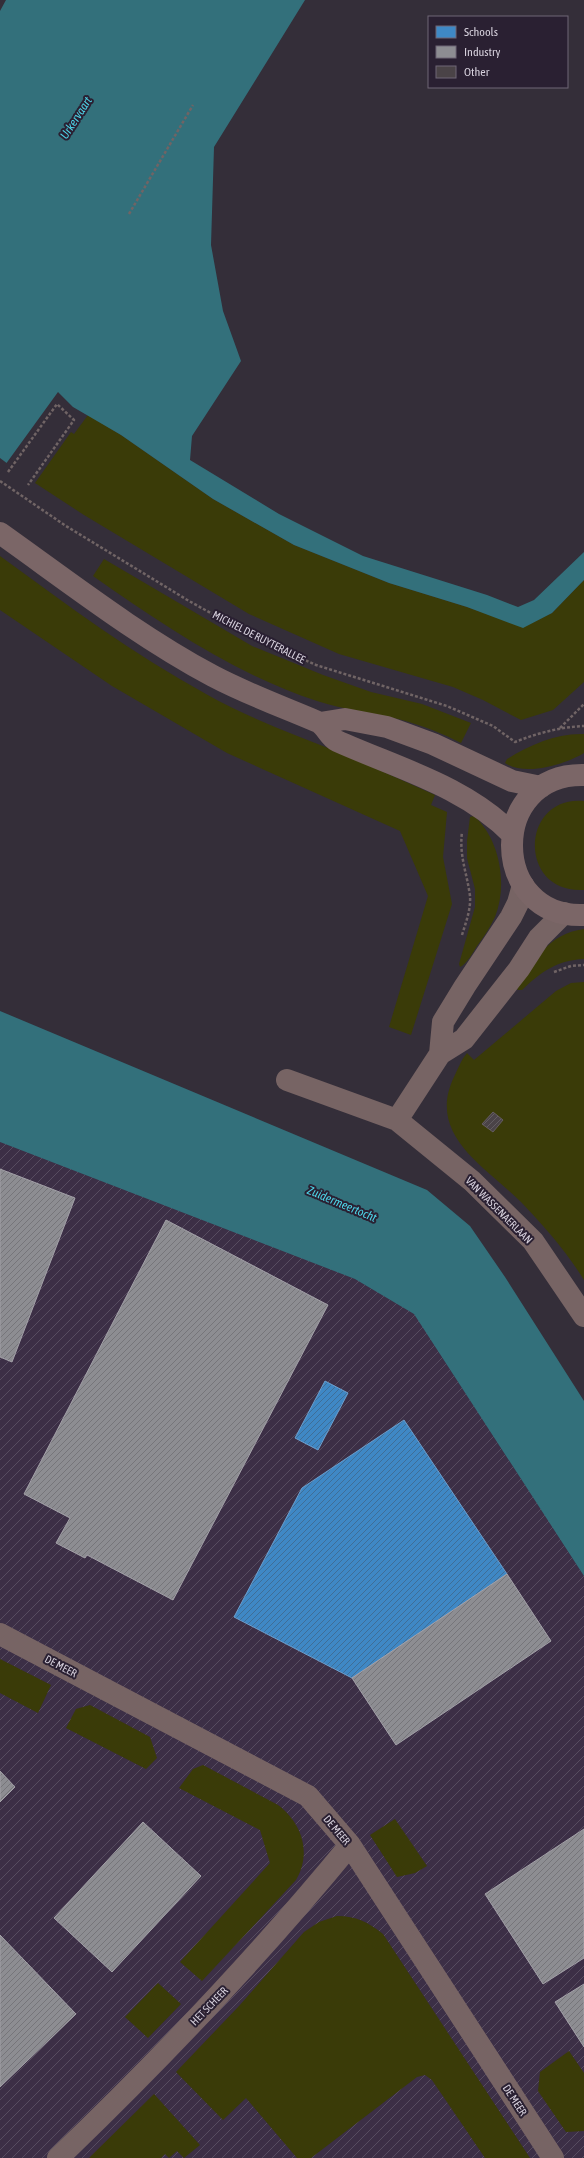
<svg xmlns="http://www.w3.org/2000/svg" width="584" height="2158" viewBox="0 0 584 2158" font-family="'Asap Condensed',sans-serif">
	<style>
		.industrial { fill: url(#industrial-furrows) }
		.green { fill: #3a3b08 }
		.water { fill: #33707b }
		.pier { fill: #342e39 }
		.schools { fill: url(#schools-hatch); stroke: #6c9ecc }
		.industry { fill: url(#industry-hatch); stroke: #a3a1a8 }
		.building { fill: url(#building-hatch); stroke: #645c60 }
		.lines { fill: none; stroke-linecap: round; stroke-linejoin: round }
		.path { stroke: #706465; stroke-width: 2.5; stroke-dasharray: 3 2; stroke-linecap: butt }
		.minor { stroke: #776464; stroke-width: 22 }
		.secondary { stroke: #7b6667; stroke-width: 22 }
		.labels { text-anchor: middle; stroke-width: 4; stroke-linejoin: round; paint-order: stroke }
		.street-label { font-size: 11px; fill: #d6d0dc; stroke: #2a2032 }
		.water-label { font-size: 12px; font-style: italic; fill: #4dd4e7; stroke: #2a2032 }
	</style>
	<defs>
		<pattern id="industrial-furrows" width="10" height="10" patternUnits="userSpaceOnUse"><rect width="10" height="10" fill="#3c2f46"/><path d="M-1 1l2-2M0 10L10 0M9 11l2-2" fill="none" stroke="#574c60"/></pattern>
		<pattern id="schools-hatch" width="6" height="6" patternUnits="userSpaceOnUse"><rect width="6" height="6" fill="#3f88c5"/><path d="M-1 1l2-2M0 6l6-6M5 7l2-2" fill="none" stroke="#3f6e97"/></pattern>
		<pattern id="industry-hatch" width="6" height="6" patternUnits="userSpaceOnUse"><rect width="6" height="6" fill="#8d8d92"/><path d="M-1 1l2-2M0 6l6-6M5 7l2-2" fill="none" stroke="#76757a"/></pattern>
		<pattern id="building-hatch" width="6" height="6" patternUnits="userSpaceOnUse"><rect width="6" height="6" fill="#4a4347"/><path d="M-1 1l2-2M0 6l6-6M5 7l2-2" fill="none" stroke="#635d61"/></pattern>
	</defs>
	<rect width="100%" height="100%" fill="#342e39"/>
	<path class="industrial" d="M0,1071L432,1261L584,1492V2158H0Z"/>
	<path class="green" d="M88,415L121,435L213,499L294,545L389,583L467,607L523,627L552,613L584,580V682L553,710L521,720L483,700L453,687L339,654L249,614L84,515L35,483L71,432L74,434Z
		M0,556C67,605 133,654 206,694C248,718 294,734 338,752C371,766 403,781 435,795L431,805L447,812L443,857L452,904L411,1035L389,1027L428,896L400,831L227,753L112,686L0,610Z
		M104,559L252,646L323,675L371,692L422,704L471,723L461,743C442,733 423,726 402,720C374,713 344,710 317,701C235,674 163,625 93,576Z
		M584,734V753C566,764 525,777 505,763L507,759C530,745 556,733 584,734Z
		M584,801V890C517,894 520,795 584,801Z
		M474,816C500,839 508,885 495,917C490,927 484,937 477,946C473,952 467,964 460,967L459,964L475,907V889L467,858V841L470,817Z
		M584,929V959C557,960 541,972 522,990H518L517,989C536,960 547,934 584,929Z
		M584,982V1280C566,1251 544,1226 521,1202C486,1167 426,1135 454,1077C458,1069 461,1060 467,1053L474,1060L556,991L571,983Z
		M0,1659L51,1685L38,1713L0,1693Z
		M90,1705L150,1737L157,1758L146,1769L66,1728L76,1709Z
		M203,1765L278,1805C302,1823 312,1853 296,1880L202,1981L180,1962L270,1863L260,1830L179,1788L193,1769Z
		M395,1819L427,1866L415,1873L397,1877L370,1835Z
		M337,1916C356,1916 368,1922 383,1934L530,2158H485L432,2080L425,2075L417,2077L311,2158H297L246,2098L223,2120L176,2072L239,2006L304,1932L319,1922Z
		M158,1983L181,2004L148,2038L125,2017Z
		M569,2051L584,2073V2131L566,2132L538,2091L540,2072Z
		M154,2094L200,2145L184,2158L177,2151L169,2158L165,2154L161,2158H89Z"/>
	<path class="water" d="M6,0H305L214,147L211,245L223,311L241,361L192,436L190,460L279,514L363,556L487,595L518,607L534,600L584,552V580L552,613L523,628L467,607L389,583L294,545L213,499L121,435L73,407L58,392L0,472V11Z
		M0,1011L427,1190L470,1226L505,1277L584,1401V1576L414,1314L355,1279L0,1142Z"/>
	<path class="pier" d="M0,458L8,464L0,474Z"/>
	<path class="schools" d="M325,1381L348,1393L318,1450L295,1438Z
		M404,1420L507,1574L352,1678L234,1617L302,1488Z"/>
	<path class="industry" d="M0,1169L75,1198L12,1362L0,1357Z
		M166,1220L328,1305L173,1600L87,1555L85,1558L56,1543L70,1518L24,1494Z
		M507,1574L551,1641L396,1745L352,1678Z
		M0,1771L15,1787L0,1802Z
		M143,1822L201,1876L112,1972L54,1918Z
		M584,1829V1958L543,1984L485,1894Z
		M0,1935L76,2014L0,2087Z
		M584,1984V2047L555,2002Z"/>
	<path class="building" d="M493,1112L503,1120L493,1132L482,1124Z"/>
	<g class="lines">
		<path class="path" d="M129,214L193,105
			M8,472L57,404L74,420L28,485
			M0,481L66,526L189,601L254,637L316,665L447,706L493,726L515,742C538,733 560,727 584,726
			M560,728L584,704
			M462,935C466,922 471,909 470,896C467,873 459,856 462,832
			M554,972L571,966L584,965"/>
		<path class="minor" d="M523,885L518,903L511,917L465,986L443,1022L440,1054L464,1039L519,969L539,938L564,913
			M287,1080L397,1120L472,1181L533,1241L584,1316
			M397,1120L440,1054
			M0,1634L308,1796L350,1845L553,2158
			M58,2158C161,2059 259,1956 350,1845"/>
		<path class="secondary" d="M0,533C69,582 138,636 213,676C247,694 283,707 318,722C326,726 329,737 337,741C397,768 465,786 512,834
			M320,723L345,719L387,727L433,744L512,781L541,787
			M584,775C487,773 489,919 584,915"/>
	</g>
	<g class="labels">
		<g class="street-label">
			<text transform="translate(259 637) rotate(27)" y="4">MICHIEL DE RUYTERALLEE</text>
			<text transform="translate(499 1210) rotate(45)" y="4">VAN WASSENAERLAAN</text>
			<text transform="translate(61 1666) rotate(28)" y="4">DE MEER</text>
			<text transform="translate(337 1830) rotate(50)" y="4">DE MEER</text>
			<text transform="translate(209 2006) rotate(-46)" y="4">HET SCHEER</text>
			<text transform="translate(515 2100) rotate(57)" y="4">DE MEER</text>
		</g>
		<g class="water-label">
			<text transform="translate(76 118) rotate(-57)" y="4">Urkervaart</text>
			<text transform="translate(342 1204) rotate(23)" y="4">Zuidermeertocht</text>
		</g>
	</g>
	<rect x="428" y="16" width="140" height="72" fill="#2a2032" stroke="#6f6676"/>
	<rect x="436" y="26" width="20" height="12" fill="#3f88c5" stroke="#6f6676"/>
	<text x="464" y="36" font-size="12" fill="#d6d0dc">Schools</text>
	<rect x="436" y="46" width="20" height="12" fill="#8d8d92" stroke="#6f6676"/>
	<text x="464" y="56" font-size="12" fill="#d6d0dc">Industry</text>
	<rect x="436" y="66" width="20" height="12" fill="#4a4347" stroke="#6f6676"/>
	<text x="464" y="76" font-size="12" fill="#d6d0dc">Other</text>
</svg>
